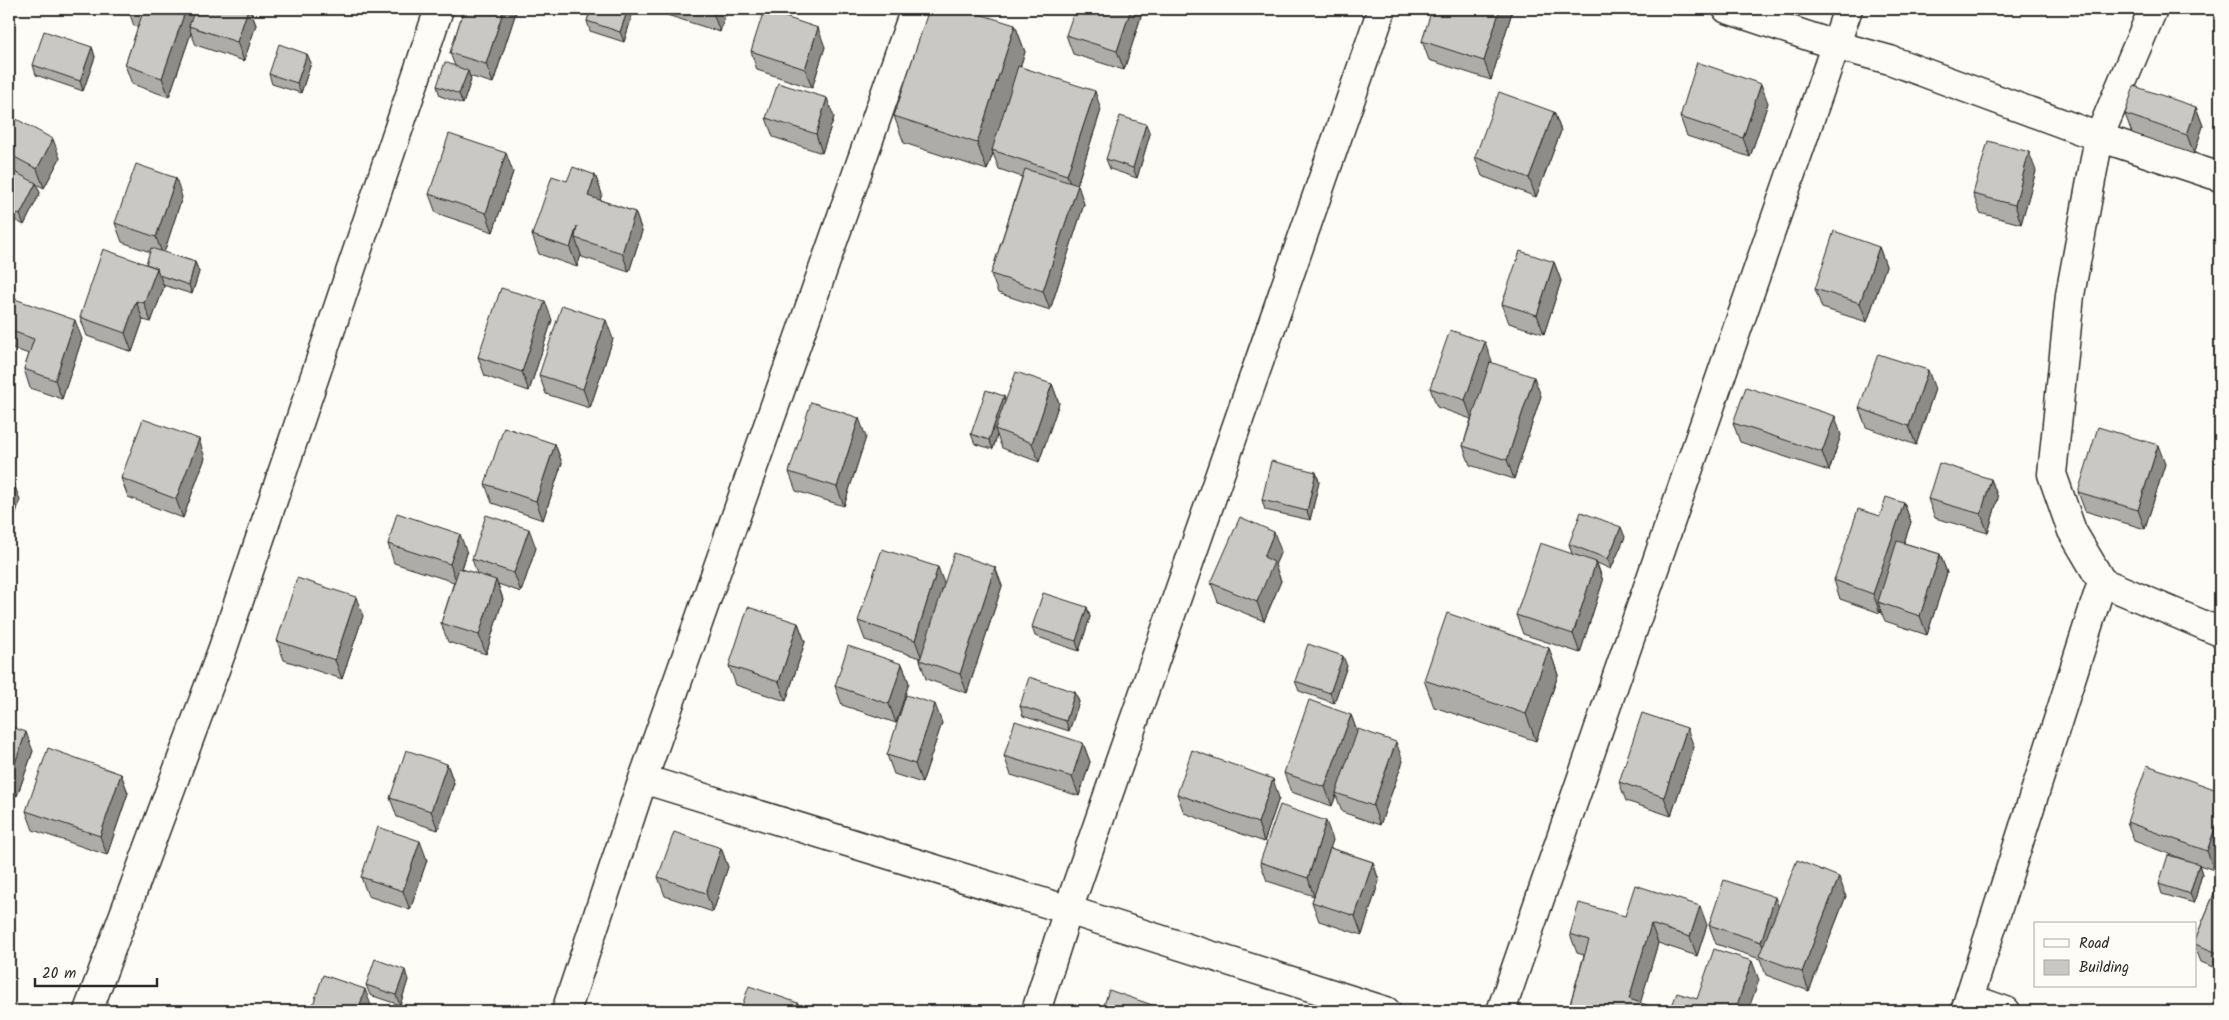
<svg xmlns="http://www.w3.org/2000/svg" width="2229" height="1020" viewBox="0 0 2229 1020" font-family="Kalam,sans-serif">
	<style>
		.lines { fill: none; stroke-linecap: round; stroke-linejoin: round }
		.minor-casing { stroke: #2b2b2b; stroke-width: 31 }
		.minor { stroke: #fdfcf7; stroke-width: 28 }
		.wall { fill: #adaca9; stroke: #2b2b2b }
		.shaded-wall { fill: #8d8c89; stroke: #2b2b2b }
		.building { fill: #c9c8c4; stroke: #2b2b2b }
	</style>
	<rect width="100%" height="100%" fill="#fdfcf7"/>
	<filter id="ink" filterUnits="userSpaceOnUse"><feTurbulence type="fractalNoise" baseFrequency=".02" numOctaves="2"/><feDisplacementMap in="SourceGraphic" scale="10" xChannelSelector="R" yChannelSelector="G"/><feConvolveMatrix kernelMatrix="1 2 1 2 8 2 1 2 1" color-interpolation-filters="sRGB"/></filter>
	<g filter="url(#ink)">
		<g class="lines">
			<g class="minor-casing">
				<path id="minor" d="M1727,9L1835,45L1890,60L2099,137L2220,177
					M2153,9L2099,137L2070,295L2052,474L2072,531L2102,582L2220,632
					M643,779L1068,910L1386,1011
					M1969,998L2006,1011
					M88,1011L223,648L439,9
					M566,1011L643,779L915,9
					M1036,1011L1068,910L1382,9
					M1501,1011L1848,9
					M1965,1011L2102,582"/>
			</g>
			<use href="#minor" class="minor"/>
		</g>
		<path class="wall" d="M128,9H186L193,12L195,9H252L251,12L256,25L244,61L196,45L191,33L169,97L132,84L125,65L138,27L134,26Z
			M464,9H517L493,83L469,76L471,80L463,104L440,96L437,86L455,66L450,53Z
			M591,9H634L624,42L590,31L587,21Z
			M663,9H727L720,32L664,14Z
			M1143,10L1124,70L1073,54L1066,35Z
			M1512,12L1491,80L1429,60L1422,41Z
			M1015,25L1025,52L1020,67L1101,110L1077,185L1084,204L1050,310L998,293L991,274L1022,177L999,169L993,153L987,170L904,143L894,116Z
			M92,47L95,57L83,91L36,75L33,65Z
			M825,47L812,88L757,70L751,51Z
			M307,54L311,63L301,93L272,84L269,74Z
			M1768,103L1750,157L1687,136L1680,117Z
			M2196,107L2203,126L2194,154L2132,133L2125,114Z
			M1554,112L1561,131L1536,197L1482,176L1475,157Z
			M9,115L60,158L44,188L36,184L40,193L24,225L9,217Z
			M834,117L822,153L773,137L766,118Z
			M1150,134L1137,178L1110,169L1106,159Z
			M2036,171L2021,224L1980,213L1973,194Z
			M513,172L493,232L436,213L429,194Z
			M595,175L602,194L600,200L635,212L642,231L629,272L582,257L581,255L577,267L539,254L532,235L567,181Z
			M182,197L164,252L195,262L199,272L192,294L163,285L164,287L151,322L143,320L132,352L87,336L80,317L146,264L150,252L122,242L115,223Z
			M1879,247L1886,266L1867,322L1822,308L1815,289Z
			M1554,262L1561,281L1544,334L1509,323L1502,304Z
			M9,297L82,339L62,399L30,388L24,369L29,354L9,347Z
			M552,320L529,391L485,376L478,357Z
			M613,339L590,408L546,394L539,375Z
			M1492,361L1491,363L1541,396L1514,479L1470,465L1463,446L1471,419L1437,407L1430,388Z
			M1052,384L1059,403L1039,462L1002,448L997,435L993,449L975,444L971,434L1004,396L1005,400Z
			M1935,389L1916,445L1866,427L1859,408Z
			M1733,423L1841,435L1829,471L1740,442Z
			M866,437L844,506L796,491L789,472Z
			M555,444L562,463L543,520L492,503L485,484Z
			M205,458L183,518L128,497L121,478Z
			M2165,464L2145,529L2085,511L2078,492Z
			M2220,471V490L2217,481Z
			M1316,472L1319,482L1310,520L1265,510L1262,500Z
			M1991,479L1998,498L1988,533L1935,518L1928,499Z
			M1904,503L1911,522L1904,543L1940,554L1947,573L1927,635L1885,621L1881,611L1880,613L1840,599L1834,580L1880,516Z
			M1625,537L1611,569L1597,563L1603,581L1580,653L1523,634L1516,615L1580,557L1572,554L1569,544Z
			M388,544L467,553L462,569L477,574L472,559L536,548L521,592L498,584L503,599L486,654L448,642L441,623L454,582L394,563Z
			M1281,551L1275,565L1281,581L1264,621L1218,602L1211,583Z
			M995,567L1002,586L967,693L926,679L920,660V658L865,640L858,621L944,583Z
			M1087,607L1090,617L1079,651L1035,636L1032,627Z
			M363,616L342,679L284,660L277,641Z
			M798,623L805,642L786,701L736,685L729,666Z
			M1549,648L1558,675L1536,741L1434,707L1424,680Z
			M902,664L909,683L896,723L842,705L835,686Z
			M1347,666L1334,703L1299,691L1295,681Z
			M1075,692L1079,702L1069,731L1023,716L1020,706Z
			M1351,715L1357,732L1403,761L1380,825L1342,812L1336,795L1332,806L1291,792L1284,773Z
			M942,723L922,783L894,774L887,755Z
			M9,726L33,751L17,796L9,793Z
			M1083,743L1090,762L1079,796L1011,775L1004,756Z
			M1694,747L1671,816L1626,801L1619,782Z
			M447,764L454,783L438,830L397,817L390,798Z
			M121,774L128,793L107,855L33,830L26,811Z
			M2220,791V852L2214,870L2199,865L2202,874L2194,903L2162,894L2159,884L2191,862L2134,841L2127,822Z
			M1177,794L1279,798L1264,842L1184,813Z
			M1333,840L1330,848L1373,862L1379,881L1362,935L1319,921L1312,902L1314,896L1267,881L1260,862Z
			M721,848L728,867L713,912L665,896L658,877Z
			M427,860L410,910L368,896L361,877Z
			M2220,879V970L2201,962L2195,947V940Z
			M1846,896L1809,991L1766,975L1760,959L1716,944L1709,925Z
			M1625,916L1707,925L1697,956L1658,943L1640,1003L1568,1011L1584,955L1577,953L1570,934Z
			M408,980L400,1005L370,995L366,985Z"/>
		<path class="shaded-wall" d="M186,9H192L196,20L189,26L191,33L169,97L162,78Z
			M248,9H252L251,12L256,25L244,61L237,42Z
			M504,9H517L493,83L486,64Z
			M628,9H634L624,42L620,32Z
			M714,9H727L720,32L713,13Z
			M1131,9H1143V10L1124,70L1117,51Z
			M1500,9H1511L1512,12L1491,80L1484,61Z
			M1015,25L1025,52L993,151L992,150L993,153L987,170L977,143Z
			M818,28L825,47L812,88L805,69Z
			M92,47L95,57L83,91L80,81Z
			M307,54L311,63L301,93L297,83Z
			M468,71L471,80L463,104L459,94Z
			M1761,84L1768,103L1750,157L1743,138Z
			M1095,91L1101,110L1074,194L1067,175Z
			M827,98L834,117L822,153L816,134Z
			M2196,107L2203,126L2194,154L2187,135Z
			M1554,112L1561,131L1536,197L1529,178Z
			M1146,124L1150,134L1137,178L1133,168Z
			M53,139L60,158L44,188L37,169Z
			M2029,152L2036,171L2021,224L2015,205Z
			M506,153L513,172L493,232L486,213Z
			M595,175L602,194L595,215L588,196Z
			M176,178L182,197L163,256L156,237Z
			M36,183L40,193L24,225L20,215Z
			M1078,185L1084,204L1050,310L1043,291Z
			M635,212L642,231L629,272L622,253Z
			M577,226L575,238L581,255L577,267L570,248Z
			M1879,247L1886,266L1867,322L1860,303Z
			M195,262L199,272L192,294L189,285Z
			M1554,262L1561,281L1544,334L1537,315Z
			M157,268L164,287L151,322L144,303Z
			M136,301L143,320L132,352L125,333Z
			M545,301L552,320L529,391L522,372Z
			M75,320L82,339L62,399L55,380Z
			M606,320L613,339L590,408L583,389Z
			M1485,342L1492,361L1472,419L1465,400Z
			M1928,370L1935,389L1916,445L1909,426Z
			M1534,377L1541,396L1514,479L1507,460Z
			M1052,384L1059,403L1039,462L1032,443Z
			M1004,396L1007,406L995,429L997,435L993,449L989,440Z
			M1835,416L1841,435L1829,471L1822,452Z
			M859,418L866,437L844,506L837,487Z
			M199,439L205,458L183,518L176,499Z
			M555,444L562,463L543,520L536,501Z
			M2158,445L2165,464L2145,529L2138,510Z
			M1316,472L1319,482L1310,520L1307,511Z
			M1991,479L1998,498L1988,533L1981,514Z
			M13,481L20,500L9,537V495Z
			M1904,503L1911,522L1883,604L1878,602L1881,611L1880,613L1873,594Z
			M1621,527L1625,537L1611,569L1608,559Z
			M529,529L536,548L521,592L514,573Z
			M1274,532L1281,551L1275,565L1281,581L1264,621L1257,602L1264,557Z
			M460,534L467,553L457,583L450,564Z
			M1940,554L1947,573L1927,635L1920,616Z
			M1596,562L1603,581L1580,653L1573,634Z
			M938,567L945,586L922,659L915,640Z
			M995,567L1002,586L967,693L960,674Z
			M496,580L503,599L486,654L479,635Z
			M356,597L363,616L342,679L335,660Z
			M1087,607L1090,617L1079,651L1076,641Z
			M798,623L805,642L786,701L779,682Z
			M1549,648L1558,675L1536,741L1526,714Z
			M1343,656L1347,666L1334,703L1330,693Z
			M902,664L909,683L896,723L889,704Z
			M1075,692L1079,702L1069,731L1066,721Z
			M935,704L942,723L922,783L915,764Z
			M1351,715L1358,734L1336,793V795L1332,806L1325,787Z
			M1687,728L1694,747L1671,816L1664,797Z
			M26,732L33,751L17,796L10,777Z
			M1396,742L1403,761L1380,825L1373,806Z
			M1083,743L1090,762L1079,796L1072,777Z
			M447,764L454,783L438,830L431,811Z
			M121,774L128,793L107,855L100,836Z
			M1273,779L1279,798L1264,842L1258,823Z
			M2220,814V852L2214,870L2207,851Z
			M1326,821L1333,840L1314,897L1308,878Z
			M420,841L427,860L410,910L403,891Z
			M721,848L728,867L713,912L706,893Z
			M1373,862L1379,881L1362,935L1355,916Z
			M2199,864L2202,874L2194,903L2190,894Z
			M1839,877L1846,896L1809,991L1802,972Z
			M1775,897L1782,916L1767,959L1761,942Z
			M1700,906L1707,925L1697,956L1690,937Z
			M1651,924L1658,943L1638,1011L1629,999Z
			M1752,961L1759,980L1748,1011H1735Z
			M405,970L408,980L400,1005L396,995Z
			M365,989L372,1008L371,1011H358Z
			M798,1003L801,1011H795Z"/>
		<path class="building" d="M132,9H186L162,78L125,65L143,12Z
			M195,9H248L237,42L189,26Z
			M464,9H504L486,64L450,53Z
			M591,9H628L620,32L587,21Z
			M701,9H714L713,13Z
			M929,9H963L1015,25L977,143L894,116Z
			M1075,9H1131L1117,51L1066,35Z
			M1432,9H1500L1484,61L1422,41Z
			M764,10L818,28L805,69L751,51Z
			M44,31L92,47L80,81L33,65Z
			M279,44L307,54L297,83L269,74Z
			M445,62L468,71L459,94L437,86Z
			M1697,62L1761,84L1743,138L1680,117Z
			M1018,66L1095,91L1067,175L992,150Z
			M778,83L827,98L816,134L766,118Z
			M2134,86L2196,107L2187,135L2125,114Z
			M1499,92L1554,112L1529,178L1475,157Z
			M9,115L53,139L37,169L9,154Z
			M1120,116L1146,124L1133,168L1106,159Z
			M449,134L506,153L486,213L429,194Z
			M1988,141L2029,152L2015,205L1973,194Z
			M136,164L176,178L156,237L115,223Z
			M573,167L595,175L588,196L635,212L622,253L575,238L577,226L570,248L532,235L552,176L567,181Z
			M9,169L36,183L20,215L9,209Z
			M1025,169L1078,185L1043,291L991,274Z
			M1834,231L1879,247L1860,303L1815,289Z
			M151,248L195,262L189,285L159,275L157,268L146,264Z
			M103,249L157,268L144,303L136,301L125,333L80,317Z
			M1520,251L1554,262L1537,315L1502,304Z
			M501,288L545,301L522,372L478,357Z
			M9,297L75,320L55,380L24,369L34,339L9,330Z
			M562,305L606,320L583,389L539,375Z
			M1450,330L1485,342L1465,400L1430,388Z
			M1878,354L1928,370L1909,426L1859,408Z
			M1490,362L1534,377L1507,460L1463,446Z
			M1016,372L1052,384L1032,443L995,429Z
			M1746,387L1835,416L1822,452L1733,423Z
			M986,390L1004,396L989,440L971,434Z
			M811,402L859,418L837,487L789,472Z
			M143,419L199,439L176,499L121,478Z
			M504,427L555,444L536,501L485,484Z
			M2098,427L2158,445L2138,510L2078,492Z
			M1271,461L1316,472L1307,511L1262,500Z
			M1939,463L1991,479L1981,514L1928,499Z
			M2220,471V482L2217,481Z
			M9,479L13,481L9,495Z
			M1886,497L1904,503L1873,594L1834,580L1858,509L1880,516Z
			M1581,512L1621,527L1608,559L1569,544Z
			M397,513L460,534L450,564L388,544Z
			M486,515L529,529L514,573L472,559Z
			M1240,517L1274,532L1264,557L1274,562L1257,602L1211,583Z
			M1897,541L1940,554L1920,616L1878,602Z
			M1540,543L1596,562L1573,634L1516,615Z
			M882,549L938,567L915,640L858,621Z
			M954,553L995,567L960,674L920,660Z
			M459,568L496,580L479,635L441,623Z
			M297,578L356,597L335,660L277,641Z
			M1043,593L1087,607L1076,641L1032,627Z
			M748,607L798,623L779,682L729,666Z
			M1447,613L1549,648L1526,714L1424,680Z
			M1308,644L1343,656L1330,693L1295,681Z
			M848,646L902,664L889,704L835,686Z
			M1029,677L1075,692L1066,721L1020,706Z
			M906,695L935,704L915,764L887,755Z
			M1309,700L1351,715L1325,787L1284,773Z
			M1642,713L1687,728L1664,797L1619,782Z
			M1015,721L1083,743L1072,777L1004,756Z
			M9,726L26,732L10,777L9,776Z
			M1358,729L1396,742L1373,806L1336,793Z
			M48,748L121,774L100,836L26,811Z
			M406,750L447,764L431,811L390,798Z
			M1192,750L1273,779L1258,823L1177,794Z
			M2147,765L2220,791V814L2207,851L2127,822Z
			M1280,805L1326,821L1308,878L1260,862Z
			M378,827L420,841L403,891L361,877Z
			M674,832L721,848L706,893L658,877Z
			M1330,848L1373,862L1355,916L1312,902Z
			M2168,855L2199,864L2190,894L2159,884Z
			M1797,860L1839,877L1802,972L1759,956Z
			M2220,879V954L2195,944V940Z
			M1724,880L1775,897L1761,942L1709,925Z
			M1635,885L1700,906L1690,937L1651,924L1629,999L1653,1007L1652,1011H1568L1589,940L1570,934L1579,903L1625,916Z
			M1714,949L1752,961L1735,1011H1670L1677,993L1697,999Z
			M375,959L405,970L396,995L366,985Z
			M323,975L365,989L358,1011H311Z
			M749,986L798,1003L795,1011H740Z
			M1109,990L1158,1007L1157,1011H1102Z"/>
	</g>
	<rect width="2229" height="1020" fill="none" stroke="#fdfcf7" stroke-width="30"/>
	<rect x="15" y="15" width="2199" height="990" fill="none" stroke="#2b2b2b" stroke-width="2" filter="url(#ink)"/>
	<rect x="2034" y="922" width="162" height="65" fill="#fdfcf7" stroke="#a9a8a5"/>
	<rect x="2044" y="939" width="25" height="8" fill="#fdfcf7" stroke="#a9a8a5"/>
	<text x="2079" y="948" font-size="15" fill="#2b2b2b">Road</text>
	<rect x="2044" y="960" width="25" height="15" fill="#c9c8c4" stroke="#a9a8a5"/>
	<text x="2079" y="972" font-size="15" fill="#2b2b2b">Building</text>
	<path d="M35 978v8h122v-8" fill="none" stroke="#2b2b2b" stroke-width="2.5"/>
	<text x="42" y="978" font-size="15" fill="#2b2b2b" stroke="#fdfcf7" stroke-width="4" paint-order="stroke">20 m</text>
</svg>
